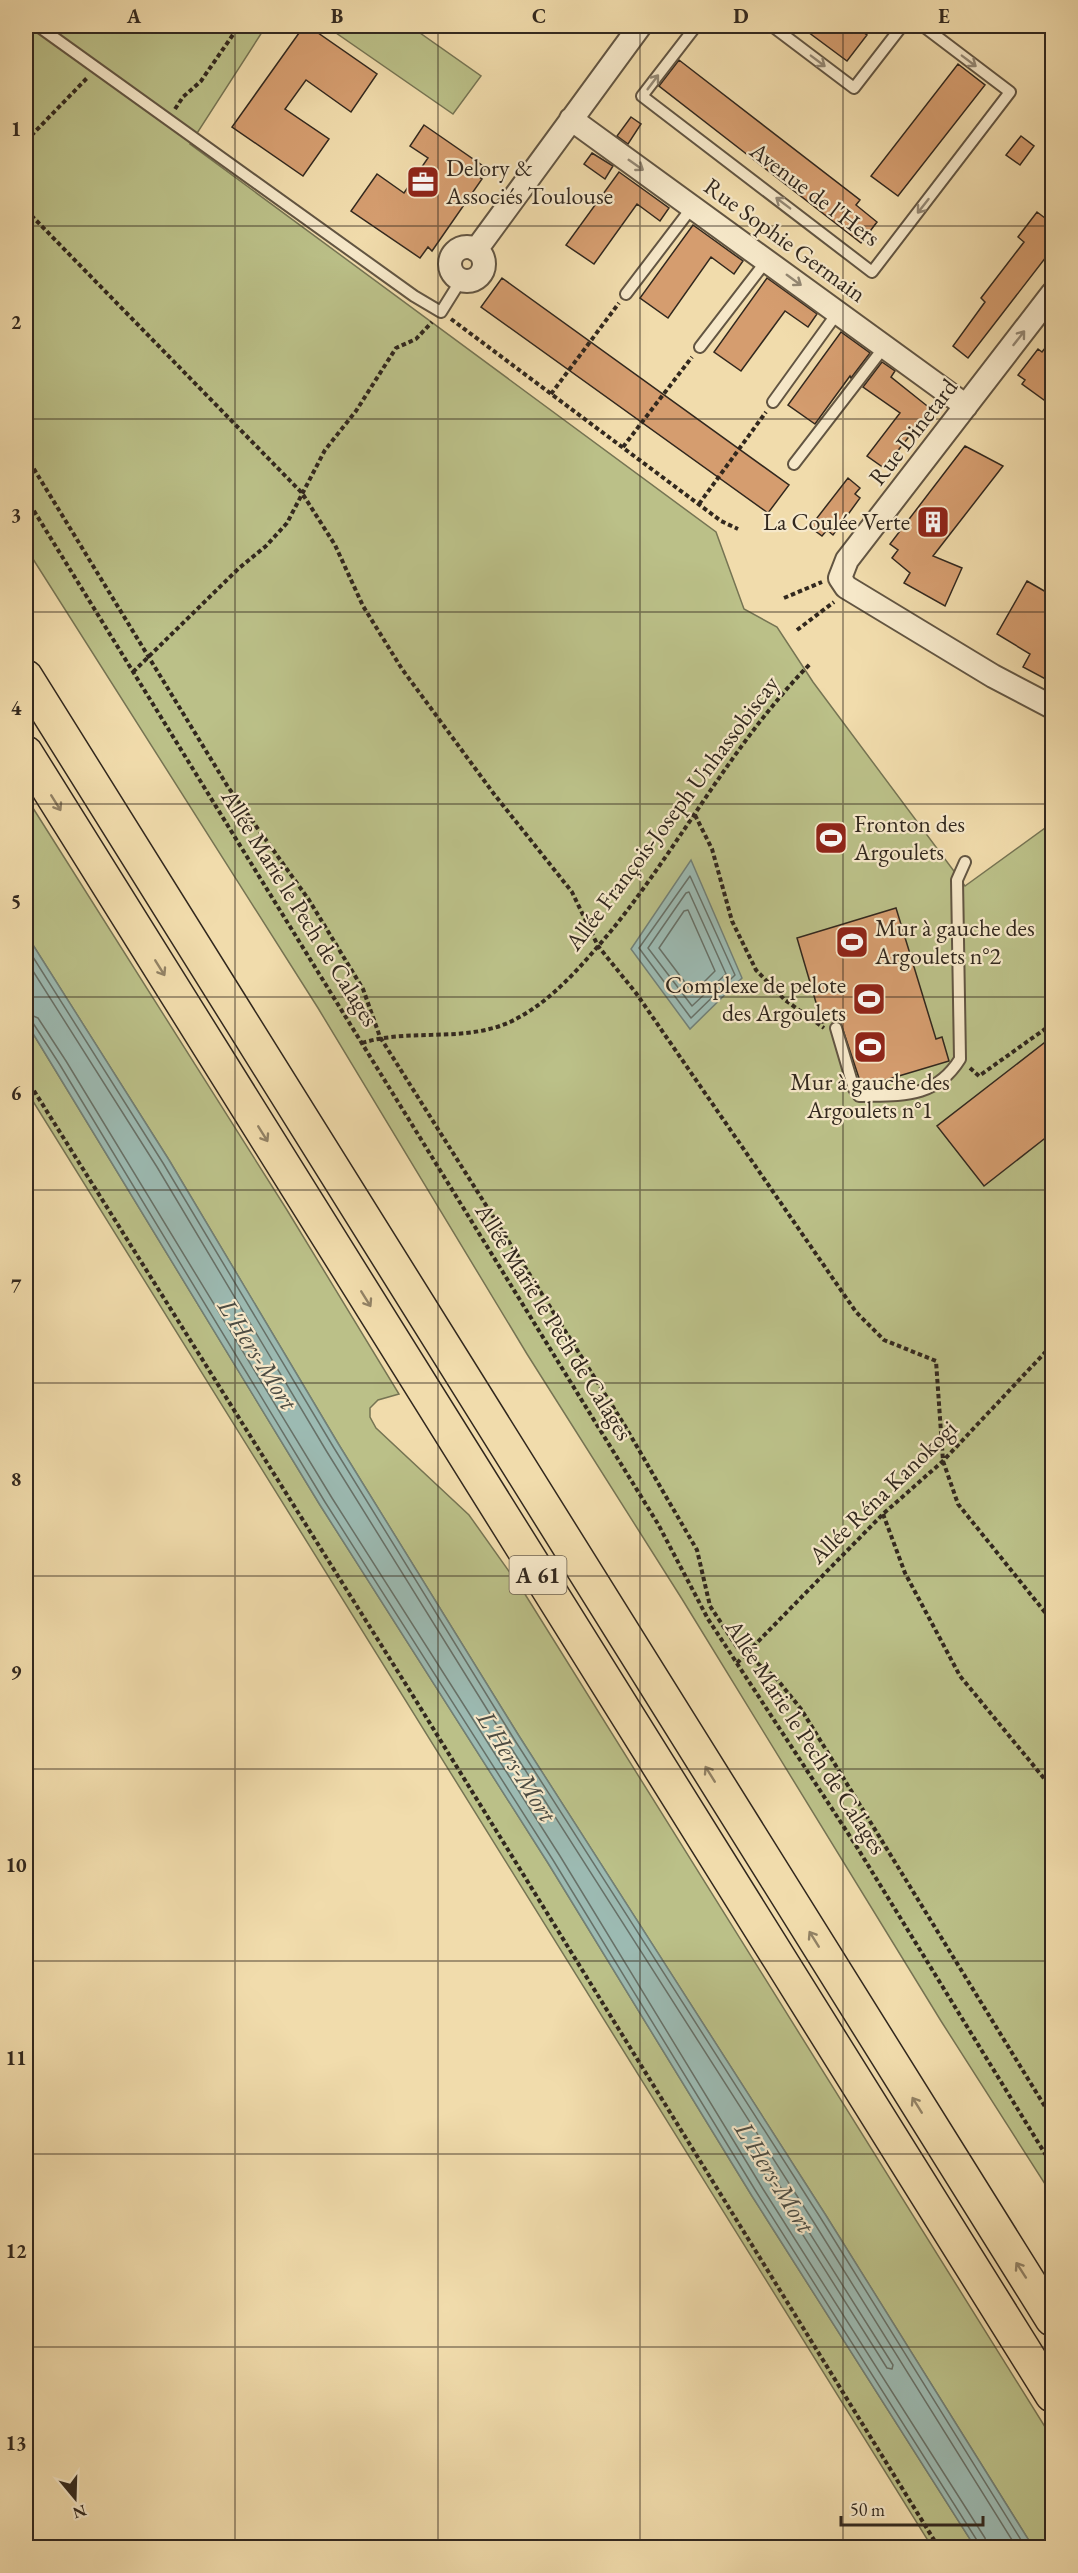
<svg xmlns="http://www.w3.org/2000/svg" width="1078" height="2573" viewBox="0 0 1078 2573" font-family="'EB Garamond',serif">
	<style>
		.green { fill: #bbc088; stroke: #767453; stroke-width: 1.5 }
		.water { fill: #9cbab2; stroke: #728077; stroke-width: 1.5 }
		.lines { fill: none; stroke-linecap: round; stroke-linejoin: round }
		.shore { stroke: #677168; stroke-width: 1.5 }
		.building { fill: #d59d6f; stroke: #32281e; stroke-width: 1.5 }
		.lane-casing { stroke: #625542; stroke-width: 14 }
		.street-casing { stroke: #625542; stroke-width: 26 }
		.highway-casing { stroke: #32281e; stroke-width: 36 }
		.path { stroke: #32281e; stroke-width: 4; stroke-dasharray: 4.5 3; stroke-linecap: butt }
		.lane { stroke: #f6e8c9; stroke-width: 10 }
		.street { stroke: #f6e8c9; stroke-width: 22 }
		.highway { stroke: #f1dcac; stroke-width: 33 }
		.oneway { stroke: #948874 }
		.oneway2 { stroke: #928265 }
		.grid { fill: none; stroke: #32281e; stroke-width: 1.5; stroke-opacity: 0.55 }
		.labels { text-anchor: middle; stroke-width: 4.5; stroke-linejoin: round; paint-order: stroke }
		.shield { fill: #f6e8c9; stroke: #6d6251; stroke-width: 1.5 }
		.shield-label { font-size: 22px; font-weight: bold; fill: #32281e }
		.poi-label { font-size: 24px; fill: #32281e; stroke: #f6e8c9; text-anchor: start }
		.street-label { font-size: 24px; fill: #32281e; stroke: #f6e8c9 }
		.water-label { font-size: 26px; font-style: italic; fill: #4c4c43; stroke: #f6e8c9 }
		.neatline { fill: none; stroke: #32281e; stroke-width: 2 }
		.grid-label { font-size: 20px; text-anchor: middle; font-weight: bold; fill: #32281e }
	</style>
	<rect width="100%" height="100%" fill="#f1dcac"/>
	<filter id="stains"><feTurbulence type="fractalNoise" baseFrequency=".00333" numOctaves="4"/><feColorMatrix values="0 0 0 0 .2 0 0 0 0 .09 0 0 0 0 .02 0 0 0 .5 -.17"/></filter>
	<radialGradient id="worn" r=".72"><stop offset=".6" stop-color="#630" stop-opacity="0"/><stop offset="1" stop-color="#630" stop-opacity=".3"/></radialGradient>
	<path class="green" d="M26,26H266L190,144L716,532L744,609L777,627L813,682L965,886L1052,823V2195L941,2021L682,1599L527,1354L318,1008L26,548Z
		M326,26H410L481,76L453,114Z
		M26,797L287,1210L399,1394L378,1400L370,1408V1417L376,1428L469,1515L523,1591L1052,2438V2547H1033L825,2214L519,1736L339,1445L169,1160L26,934Z
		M26,1022L320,1505L548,1863L752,2196L975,2547H932L26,1090Z"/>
	<path class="water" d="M691,860L742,978L690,1029L631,949Z
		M26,934L169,1160L339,1445L519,1736L825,2214L1033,2547H975L752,2196L548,1863L320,1505L26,1022Z"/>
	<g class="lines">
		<path class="shore" d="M690,876L735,975L691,1018L639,948Z
			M689,892L726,974L692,1006L648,948L686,893Z
			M688,910L715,971L693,993L659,948L684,911Z
			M26,946L163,1163L334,1448L514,1739L820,2217L1026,2548
			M26,960L157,1167L327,1452L508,1743L813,2221L1017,2548
			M26,1013L38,1018L66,1061L332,1498L560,1856L763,2189L985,2538L987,2548
			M26,1020L33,1023L60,1065L325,1502L553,1860L757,2193L978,2542L979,2548
			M750,2144L754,2145L893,2365L892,2369L887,2368L748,2148Z"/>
	</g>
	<path class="building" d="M304,26H308L377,74L351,112L306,80L285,109L329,139L303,176L232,127Z
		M800,26H854L867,35L847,61Z
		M679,60L860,200L856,205L877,222L861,243L659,86Z
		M958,64L985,85L898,196L871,176Z
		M631,117L641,124L628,144L617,136Z
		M424,125L486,168L479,177L482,179L432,251L428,247L420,258L351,211L377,174L404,193L428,158L410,146Z
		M1021,136L1034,146L1020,165L1006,155Z
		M592,153L613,166L605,179L584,164Z
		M619,172L669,208L660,221L637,204L594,264L566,245Z
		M1037,212L1053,224V248L968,358L953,346L985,302L981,298L1024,242L1018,237Z
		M693,225L743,261L734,274L711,257L668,318L640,298Z
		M502,278L789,485L768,513L481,307Z
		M767,278L817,314L808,327L785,311L741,371L714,352Z
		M841,332L870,353L851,378L850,376L815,424L788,405Z
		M1053,338V389L1044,400L1022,384L1025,380L1018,375L1038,349L1042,352Z
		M882,362L895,371L891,377L931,409L884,468L867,456L900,413L863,387Z
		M965,446L1003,466L933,556L962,568L945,606L904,583L910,573L892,558L898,550L890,544Z
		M848,478L860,488L855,494L860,498L833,535L827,530L822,536L810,527Z
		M1027,581L1053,596V683L1023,667L1030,654L997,634Z
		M896,908L936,1039L942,1037L949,1061L862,1087L839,1018L822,1023L797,938Z
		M1053,1036V1132L984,1186L937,1126Z"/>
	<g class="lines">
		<g class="lane-casing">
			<path id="lane" d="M38,26L414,296L441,312L461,280
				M696,26L642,96L872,272L1010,92L923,26
				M772,26L854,88L902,26
				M626,294L693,206
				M700,347L767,260
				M773,402L838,312
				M794,464L885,346
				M836,1028L854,1089L859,1096C901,1095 935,1099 960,1059L957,880L965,862"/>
		</g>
		<g class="street-casing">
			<path id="street" d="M571,119L966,406
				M450 264a17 17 0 1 1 34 0a17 17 0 1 1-34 0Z
				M476,250L640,26
				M1052,294L847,560L840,578L846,587L993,676L1052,707"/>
		</g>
		<g class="highway-casing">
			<path id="highway" d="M26,677L1052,2319
				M26,753L1052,2395"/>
		</g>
		<path class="path" d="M175,109L183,97L201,81L239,26
			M26,141L88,77
			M26,210L302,493L335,545L363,606L402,669L494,794L572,892L598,946L636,993L856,1312L884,1340L936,1361L943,1461L958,1504L1052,1621
			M451,319L721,521L738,529
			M551,394L619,303
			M623,447L692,357
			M26,456L228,787L309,900L363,989L380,1037L625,1426L697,1550L710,1606L737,1647L776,1678L801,1709L1052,2118
			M26,498L658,1524L708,1619L855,1844L1052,2165
			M699,504L766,412
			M784,598L822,582
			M797,630L834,602
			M133,672L238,569L266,546L287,523L325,450L356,411L396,348L416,339L432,322
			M695,815L712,849L732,921L756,970L785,1000L824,1028
			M362,1043C409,1028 464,1043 510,1022C552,1002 582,965 611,931C680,846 733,742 810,664
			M970,1068L979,1076L1052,1024
			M26,1078L410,1691L939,2548
			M883,1514L905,1573L960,1676L1052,1788
			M737,1663L883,1514L943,1461L1052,1345
			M26,2541L32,2548"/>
		<use href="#lane" class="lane"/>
		<use href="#street" class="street"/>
		<use href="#highway" class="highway"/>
	</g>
	<defs><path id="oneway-shaft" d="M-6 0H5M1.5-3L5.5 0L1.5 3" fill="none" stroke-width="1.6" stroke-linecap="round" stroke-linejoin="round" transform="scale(1.5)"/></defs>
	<g class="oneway">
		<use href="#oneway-shaft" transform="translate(818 61) rotate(37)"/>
		<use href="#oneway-shaft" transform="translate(969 61) rotate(37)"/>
		<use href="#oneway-shaft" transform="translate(653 82) rotate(-53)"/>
		<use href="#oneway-shaft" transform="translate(636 165) rotate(35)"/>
		<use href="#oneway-shaft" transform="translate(783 203) rotate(-143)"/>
		<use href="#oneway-shaft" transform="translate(923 206) rotate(128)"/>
		<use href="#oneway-shaft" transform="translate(794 280) rotate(36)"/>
		<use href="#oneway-shaft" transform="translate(1019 338) rotate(-52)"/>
	</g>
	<g class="oneway2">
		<use href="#oneway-shaft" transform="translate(56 803) rotate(58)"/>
		<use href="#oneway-shaft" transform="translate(160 968) rotate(58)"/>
		<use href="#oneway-shaft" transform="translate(263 1134) rotate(58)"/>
		<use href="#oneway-shaft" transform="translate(366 1299) rotate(58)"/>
		<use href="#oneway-shaft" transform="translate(710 1774) rotate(-122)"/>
		<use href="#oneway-shaft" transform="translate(814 1939) rotate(-122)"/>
		<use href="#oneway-shaft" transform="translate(917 2105) rotate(-122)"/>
		<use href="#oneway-shaft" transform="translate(1021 2270) rotate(-123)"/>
	</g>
	<path class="grid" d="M235,26V2548M438,26V2548M640,26V2548M843,26V2548M26,226H1052M26,419H1052M26,612H1052M26,804H1052M26,997H1052M26,1190H1052M26,1383H1052M26,1576H1052M26,1769H1052M26,1961H1052M26,2154H1052M26,2347H1052"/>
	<defs>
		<g id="office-square" transform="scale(1.725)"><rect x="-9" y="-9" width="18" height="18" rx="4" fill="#8f2418" stroke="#f6e8c9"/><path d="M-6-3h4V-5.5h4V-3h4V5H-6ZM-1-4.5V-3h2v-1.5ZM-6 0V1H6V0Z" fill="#fff"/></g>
		<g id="building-square" transform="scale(1.725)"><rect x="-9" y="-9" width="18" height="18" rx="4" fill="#8f2418" stroke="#f6e8c9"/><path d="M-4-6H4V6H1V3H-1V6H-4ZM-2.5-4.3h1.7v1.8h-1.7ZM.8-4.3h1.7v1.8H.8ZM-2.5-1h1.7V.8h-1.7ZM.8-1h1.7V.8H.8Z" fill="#fff"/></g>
		<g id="stadium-square" transform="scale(1.725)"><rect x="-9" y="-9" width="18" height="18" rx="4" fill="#8f2418" stroke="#f6e8c9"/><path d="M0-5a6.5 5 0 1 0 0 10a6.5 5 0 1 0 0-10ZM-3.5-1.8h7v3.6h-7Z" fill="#fff"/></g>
	</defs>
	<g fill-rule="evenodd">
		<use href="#office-square" x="423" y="182"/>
		<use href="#building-square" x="933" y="522"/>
		<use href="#stadium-square" x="831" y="838"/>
		<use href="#stadium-square" x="852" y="942"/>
		<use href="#stadium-square" x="869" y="999"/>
		<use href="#stadium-square" x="870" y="1047"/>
	</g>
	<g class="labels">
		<rect class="shield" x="509.5" y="1556" width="57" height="38" rx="4.5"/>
		<g class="shield-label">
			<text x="538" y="1583">A 61</text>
		</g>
		<g class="poi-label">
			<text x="446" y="176">Delory &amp;<tspan x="446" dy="28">Associés Toulouse</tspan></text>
			<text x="910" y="530" text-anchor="end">La Coulée Verte</text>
			<text x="854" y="832">Fronton des<tspan x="854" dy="28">Argoulets</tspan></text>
			<text x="875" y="936">Mur à gauche des<tspan x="875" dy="28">Argoulets n°2</tspan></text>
			<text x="846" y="993" text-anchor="end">Complexe de pelote<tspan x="846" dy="28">des Argoulets</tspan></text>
			<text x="870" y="1090" text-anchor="middle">Mur à gauche des<tspan x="870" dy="28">Argoulets n°1</tspan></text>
		</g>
		<g class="street-label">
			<text transform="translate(815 194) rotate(37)" y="8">Avenue de l'Hers</text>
			<text transform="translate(785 240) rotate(36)" y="8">Rue Sophie Germain</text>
			<text transform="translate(913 432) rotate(-52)" y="8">Rue Dinetard</text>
			<text transform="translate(672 813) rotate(-53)" y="8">Allée François-Joseph Unhassobiscay</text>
			<text transform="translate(300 908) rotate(58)" y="8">Allée Marie le Pech de Calages</text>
			<text transform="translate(554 1322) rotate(58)" y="8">Allée Marie le Pech de Calages</text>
			<text transform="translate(883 1492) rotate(-44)" y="8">Allée Réna Kanokogi</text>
			<text transform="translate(806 1737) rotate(57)" y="8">Allée Marie le Pech de Calages</text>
		</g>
		<g class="water-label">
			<text transform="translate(258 1354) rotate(58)" y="9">L'Hers-Mort</text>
			<text transform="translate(517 1766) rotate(58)" y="9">L'Hers-Mort</text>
			<text transform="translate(775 2177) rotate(58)" y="9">L'Hers-Mort</text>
		</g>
	</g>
	<rect width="1078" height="2573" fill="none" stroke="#f1dcac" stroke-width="66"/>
	<g transform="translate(75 2498) rotate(161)" stroke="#f6e8c9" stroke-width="4.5" paint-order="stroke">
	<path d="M0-4.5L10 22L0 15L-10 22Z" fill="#32281e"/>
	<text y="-9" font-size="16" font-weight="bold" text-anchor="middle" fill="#32281e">N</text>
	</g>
	<path d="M841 2516v9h142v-9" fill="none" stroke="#32281e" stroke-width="3"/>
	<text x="850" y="2516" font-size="18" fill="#32281e" stroke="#f6e8c9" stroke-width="4.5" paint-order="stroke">50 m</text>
	<rect x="33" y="33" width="1012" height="2507" class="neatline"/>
	<g class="grid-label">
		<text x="134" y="23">A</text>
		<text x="337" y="23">B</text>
		<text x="539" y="23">C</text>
		<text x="741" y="23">D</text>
		<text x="944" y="23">E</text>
		<text x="16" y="136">1</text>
		<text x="16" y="329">2</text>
		<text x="16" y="522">3</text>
		<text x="16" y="715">4</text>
		<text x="16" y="908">5</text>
		<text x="16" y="1100">6</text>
		<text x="16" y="1293">7</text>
		<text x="16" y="1486">8</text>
		<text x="16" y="1679">9</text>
		<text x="16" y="1872">10</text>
		<text x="16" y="2065">11</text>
		<text x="16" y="2258">12</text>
		<text x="16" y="2450">13</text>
	</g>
	<rect width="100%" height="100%" filter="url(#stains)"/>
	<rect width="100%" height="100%" fill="url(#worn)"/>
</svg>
